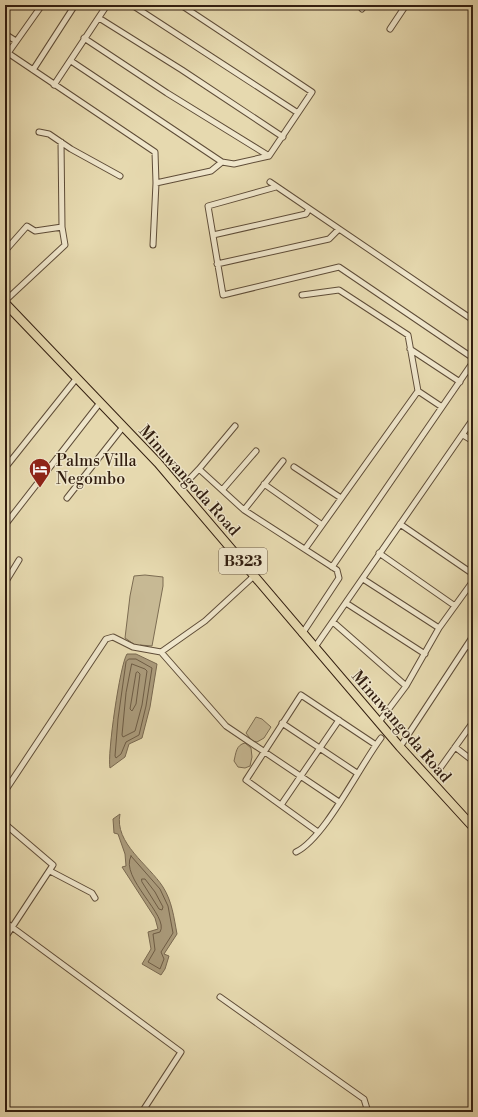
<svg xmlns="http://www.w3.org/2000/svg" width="478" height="1117" viewBox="0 0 478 1117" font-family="'Libre Bodoni',serif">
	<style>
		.green { fill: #c7b994; stroke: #7c6c52 }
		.water { fill: #a99979; stroke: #79684f }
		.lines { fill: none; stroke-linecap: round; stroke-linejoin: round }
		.shore { stroke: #6e5c44; stroke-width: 1 }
		.street-casing { stroke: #5f4d38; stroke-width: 7 }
		.primary-casing { stroke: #321e10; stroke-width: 10 }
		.street { stroke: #efe6cb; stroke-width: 5 }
		.primary { stroke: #e6d9af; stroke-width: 8 }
		.labels { text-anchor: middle; stroke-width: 3; stroke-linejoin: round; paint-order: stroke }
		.shield { fill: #efe6cb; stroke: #6b5a48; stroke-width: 1 }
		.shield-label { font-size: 15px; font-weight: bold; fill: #321e10 }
		.poi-label { font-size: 16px; fill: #321e10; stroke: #efe6cb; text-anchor: start }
		.street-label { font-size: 16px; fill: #321e10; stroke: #efe6cb }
	</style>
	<rect width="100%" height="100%" fill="#e6d9af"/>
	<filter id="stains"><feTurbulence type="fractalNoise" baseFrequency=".005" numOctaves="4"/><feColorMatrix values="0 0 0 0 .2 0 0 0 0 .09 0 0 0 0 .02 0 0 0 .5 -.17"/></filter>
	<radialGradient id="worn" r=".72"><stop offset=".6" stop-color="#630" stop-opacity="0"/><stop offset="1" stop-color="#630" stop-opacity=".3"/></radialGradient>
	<path class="green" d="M145,575L163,577V586L152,646L140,645L138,647L125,638L130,596L134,576Z
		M256,717L262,719L271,727L264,738L257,742L252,741L246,733Z
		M245,743L251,748L252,757L250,766L245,768L238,767L234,761C236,753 236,745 245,743Z"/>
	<path class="water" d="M127,654H136L157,664L150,707L142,738L129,744L125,757L110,768C107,755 120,664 127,654Z
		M120,814C114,843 149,865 163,887C172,901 174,918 177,934L164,954L169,956L165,969L161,975L142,964L151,949L148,932L158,929L155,918L122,867L126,866L125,854L118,834L114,833L113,819Z"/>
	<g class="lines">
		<path class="shore" d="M129,659H136L152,668L146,706L139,735L126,742L121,754L116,758L115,756L118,719L126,662Z
			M132,664L145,669L147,671L142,705L135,731L123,737L122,735L126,693Z
			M138,672L140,674L136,704L132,711L130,709L136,673Z
			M131,856L160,889L168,906L173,933L161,952L164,959L160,969L148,962L155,950L153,934L160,932C170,916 119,878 131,856Z
			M142,879H145L155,892L163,907L162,910L159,909L142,882Z"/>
		<g class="street-casing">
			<path id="street" d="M42,5L8,53L155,152L156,183L153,245
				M132,5L298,113
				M362,9L365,5
				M99,18L182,70L283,137
				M390,29L406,5
				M5,34L16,41
				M84,38L167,93L269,156
				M71,61L222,162
				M33,70L75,5
				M54,85L107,5
				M39,132L49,134L71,149L120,176
				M270,182L473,320
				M156,183L211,171L222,162L234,164L269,156L312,92L181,5
				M276,187L208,206L223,295L339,267L473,358
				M213,235L306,214L309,209
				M5,251L27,226L35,231L62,227
				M217,264L329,239L339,229
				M302,295L339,290L408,335L418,391L305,549
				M5,301L65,245L62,227L61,142
				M410,349L460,382
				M418,391L442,407
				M235,426L199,469L244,510L337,570L339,578L302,634
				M463,435L473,441
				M294,467L341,498
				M5,468L76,379
				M264,484L321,524
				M180,489L199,469
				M223,489L256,451
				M67,498L123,427
				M244,510L283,461
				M400,524L473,574
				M5,525L99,404
				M379,553L455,606
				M332,567L473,362
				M363,579L439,628
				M5,583L19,560
				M346,603L425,654
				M333,622L406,686
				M467,645L473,650
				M315,647L473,419
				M161,652L226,726L339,802
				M379,722L406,686L439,628L473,581
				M282,723L357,773
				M400,747L473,636
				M455,747L473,761
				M438,771L473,722
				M5,791L106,639L113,637L133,647L161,652L205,621L255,575
				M281,805L339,720
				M5,824L53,865L5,938
				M318,832L246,780L301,695L376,745
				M296,852C325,838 359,767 381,738
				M50,871L92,893L95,898
				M5,922L181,1052L142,1112
				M220,997L364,1099L368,1112"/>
		</g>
		<g class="primary-casing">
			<path id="primary" d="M5,303L158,463L400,747L473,827"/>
		</g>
		<use href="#street" class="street"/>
		<use href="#primary" class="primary"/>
	</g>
	<defs>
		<g id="hotel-pin" transform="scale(1.15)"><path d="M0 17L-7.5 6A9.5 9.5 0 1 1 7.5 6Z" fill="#8f2418" stroke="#efe6cb"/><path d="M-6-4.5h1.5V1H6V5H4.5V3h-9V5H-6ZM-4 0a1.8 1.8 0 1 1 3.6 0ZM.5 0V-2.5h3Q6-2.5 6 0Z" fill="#fff"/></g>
	</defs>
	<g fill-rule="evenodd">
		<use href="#hotel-pin" x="40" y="469"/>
	</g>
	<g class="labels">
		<rect class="shield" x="219" y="548" width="48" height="26" rx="3"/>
		<g class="shield-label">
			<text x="243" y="566">B323</text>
		</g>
		<g class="poi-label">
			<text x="56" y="466">Palms Villa<tspan x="56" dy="18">Negombo</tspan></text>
		</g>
		<g class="street-label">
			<text transform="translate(190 480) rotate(48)" y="6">Minuwangoda Road</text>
			<text transform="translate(402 726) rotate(49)" y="6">Minuwangoda Road</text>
		</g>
	</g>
	<rect width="478" height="1117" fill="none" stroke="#e6d9af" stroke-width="20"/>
	<rect x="6" y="6" width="466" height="1105" fill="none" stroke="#321e10" stroke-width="2"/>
	<rect x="10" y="10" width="458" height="1097" fill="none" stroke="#321e10"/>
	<rect width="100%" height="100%" filter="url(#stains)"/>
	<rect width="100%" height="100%" fill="url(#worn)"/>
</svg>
